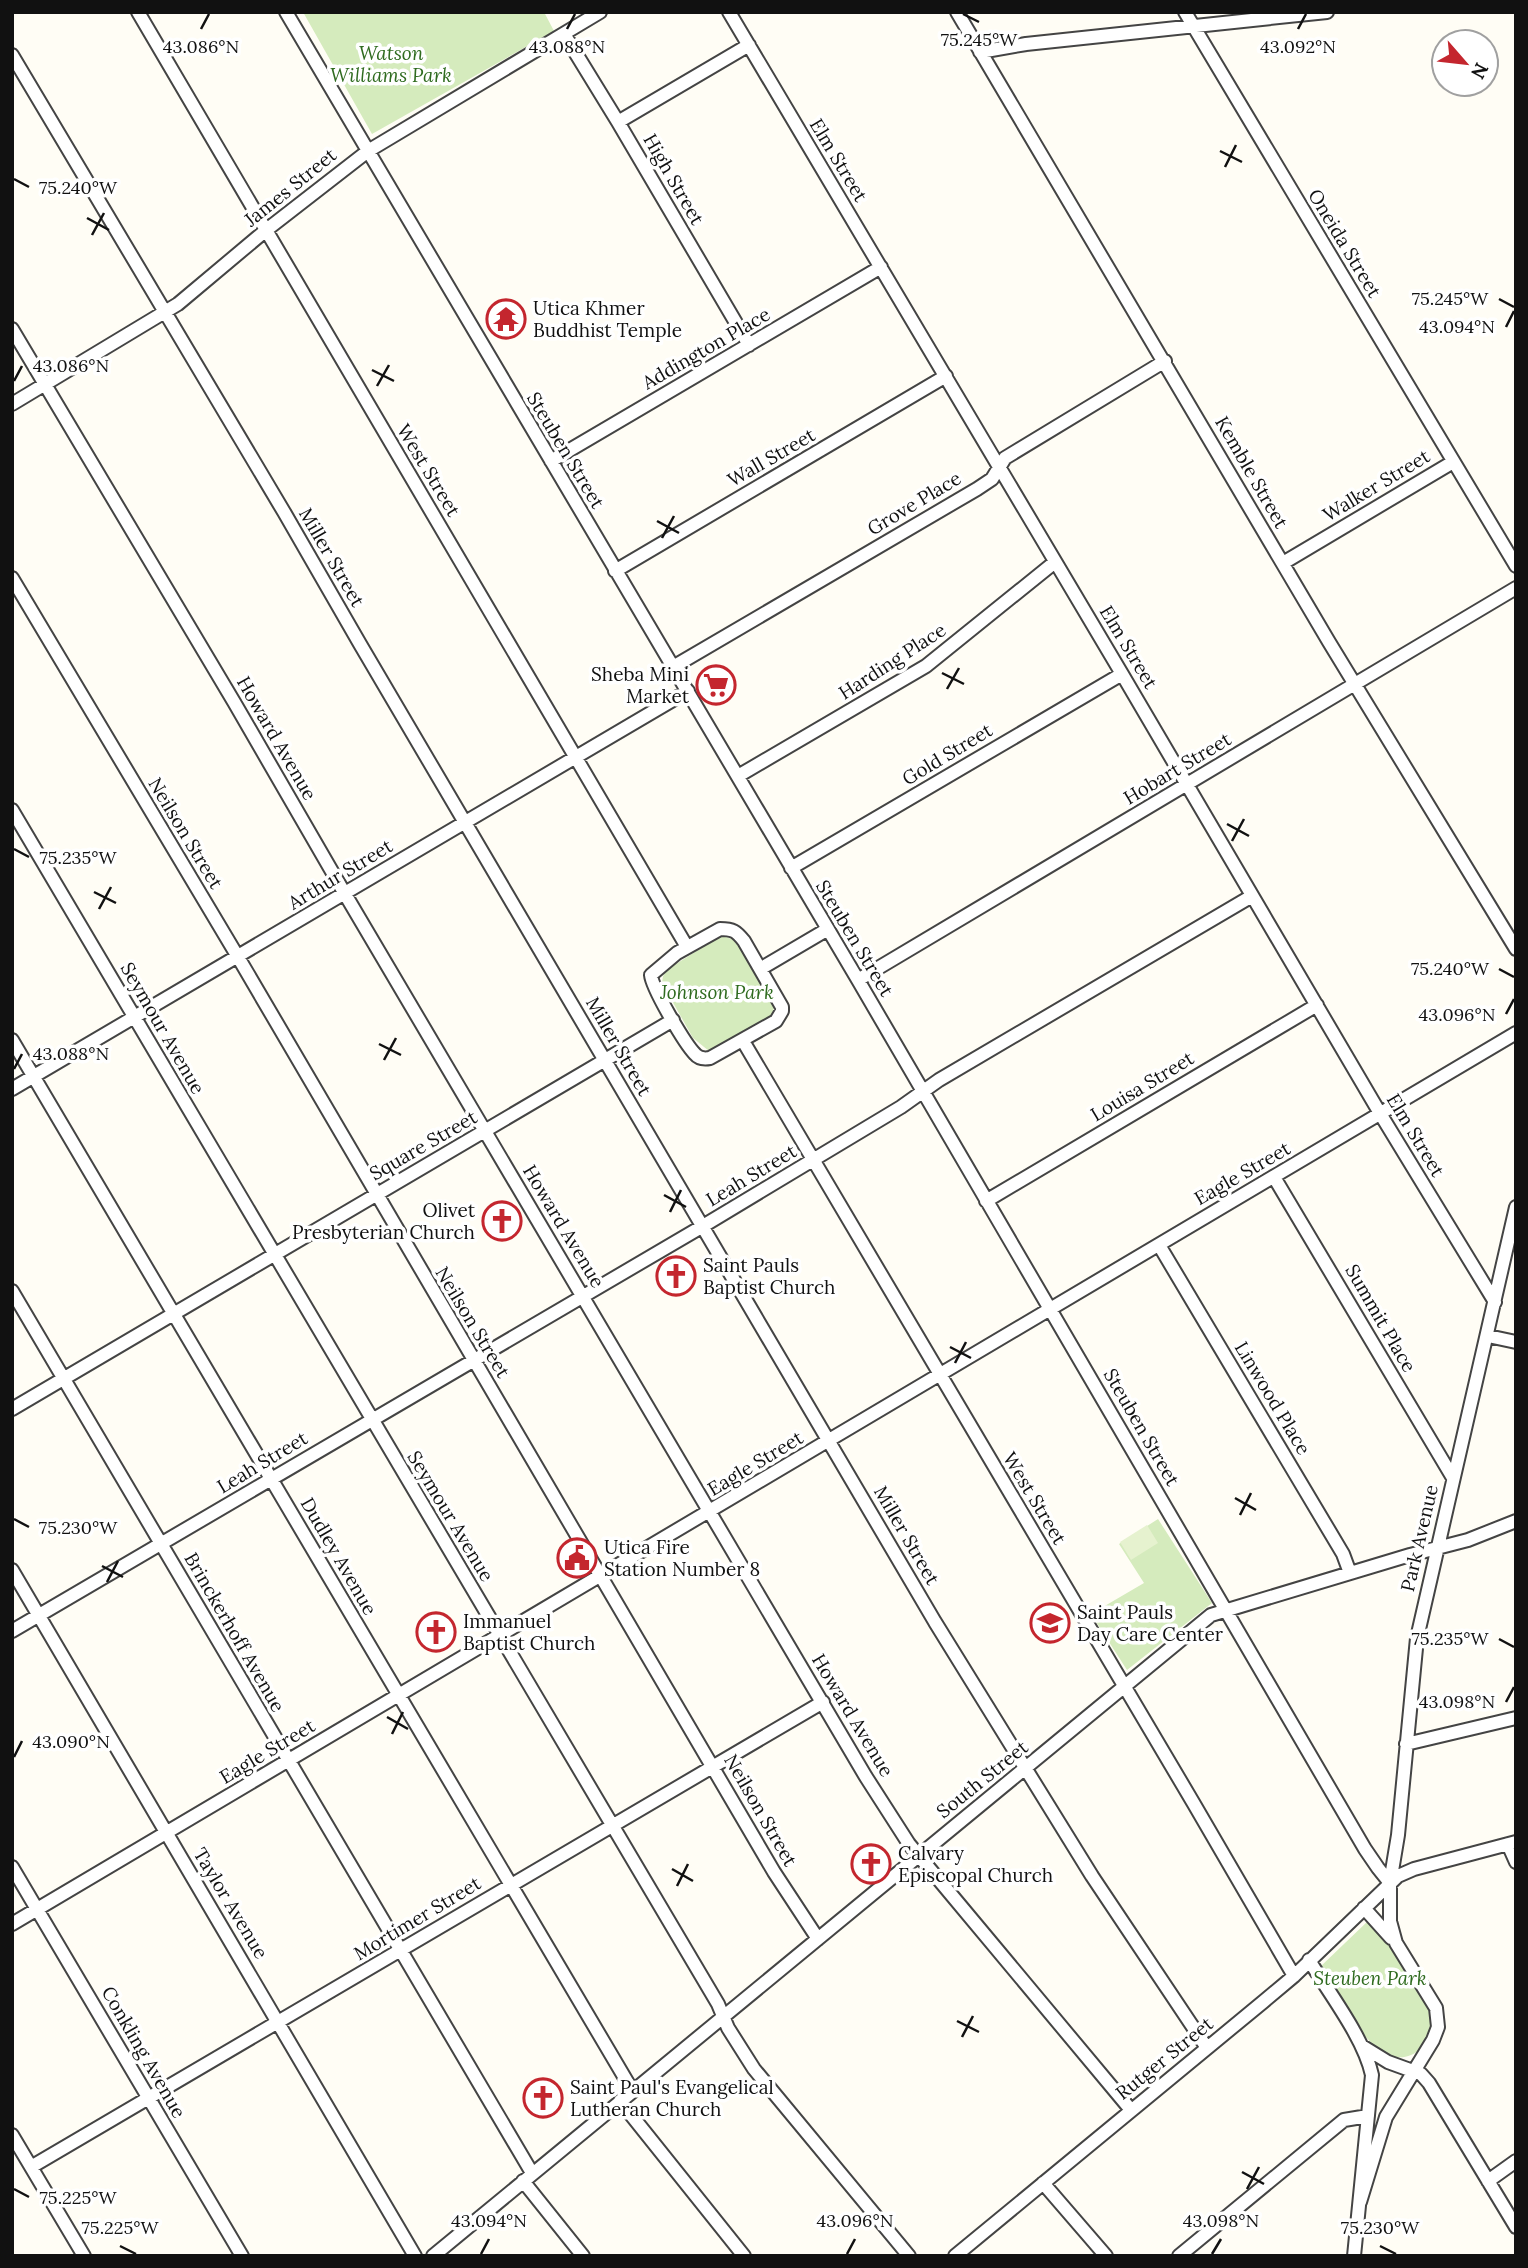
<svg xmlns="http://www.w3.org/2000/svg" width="1528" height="2268" viewBox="0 0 1528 2268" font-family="Lora,serif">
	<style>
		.park { fill: #d5ebbd }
		.pitch { fill: #e6f2cf }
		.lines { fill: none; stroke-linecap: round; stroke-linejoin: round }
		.minor-casing { stroke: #444; stroke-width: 16 }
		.minor { stroke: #fff; stroke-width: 12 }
		.ticks { fill: none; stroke: #111; stroke-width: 2.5 }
		.labels { text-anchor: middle; stroke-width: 7; stroke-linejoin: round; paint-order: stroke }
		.park-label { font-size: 19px; font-style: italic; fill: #2f6b1f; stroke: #fff }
		.street-label { font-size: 19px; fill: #111; stroke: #fff }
		.poi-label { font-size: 19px; fill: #111; stroke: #fff; text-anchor: start }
		.ticks-label { font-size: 18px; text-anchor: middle; fill: #111; stroke: #fff; stroke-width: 7; stroke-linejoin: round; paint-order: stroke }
	</style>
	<rect width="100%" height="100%" fill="#fffdf5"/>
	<path class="park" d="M303,12H544L554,31L372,134Z
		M722,935L740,943L774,1008L770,1019L709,1051L693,1038L662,983L663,976L668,969Z
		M1158,1519L1212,1603L1127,1670L1091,1614L1144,1583L1119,1544Z
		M1369,1920C1396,1948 1419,1983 1433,2020C1431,2033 1424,2050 1411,2055C1373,2072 1337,1993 1320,1967Z"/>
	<path class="pitch" d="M1147,1525L1158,1543L1131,1560L1120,1542Z"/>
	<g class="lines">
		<g class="minor-casing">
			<path id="minor" d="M138,12L687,947
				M286,12L858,980L1365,1849L1378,1868L1390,1883
				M729,12L1122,674L1381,1115L1495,1302
				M957,12L1329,642L1516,949
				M1185,12L1516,566
				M564,34L618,122L749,345
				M980,52L1026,44L1327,12
				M12,55L284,512L360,644L935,1622L1092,1876L1207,2048
				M618,122L749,45
				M12,329L234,702L345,894L866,1777L909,1844L1131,2110
				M12,404L178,304L265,231L368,151L600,12
				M551,461L881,267
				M1283,563L1453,462
				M615,571L946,376
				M12,578L238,957L774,1872L818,1939
				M673,667L977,489L992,479L1005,458L1165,361
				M738,776L926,666L1055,562
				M12,810L718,2004L728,2028L754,2069L909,2256
				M791,868L1122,674
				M720,929C733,929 736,931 744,941L782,1007V1011L776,1021L710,1058C704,1059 699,1059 695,1054C685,1044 652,988 651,975L677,953Z
				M760,969L828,929
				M858,980L1516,588
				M12,1040L632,2090
				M743,1041L1194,1804L1294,1976
				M12,1089L688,691
				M1274,1177L1453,1478
				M986,1201L1317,1005
				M1159,1245L1343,1554L1350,1573
				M12,1291L532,2173
				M1488,1336L1516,1342
				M12,1409L673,1020
				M12,1570L415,2256
				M12,1631L703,1226L901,1107L939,1080L1252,896
				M1406,1744L1516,1718
				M1508,1844L1516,1862
				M12,1867L242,2256
				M1364,1908L1391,1938
				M12,1924L1516,1033
				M1309,1960C1329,1993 1364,2038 1372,2075L1354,2256
				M1362,2046L1388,2062L1421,2074L1429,2083L1516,2227
				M620,2101L744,2256
				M12,2135L84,2256
				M31,2167L823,1702
				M523,2181L583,2256
				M1488,2181L1516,2161
				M1043,2183L1106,2256
				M1360,2202L1386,2117L1433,2040L1438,2027L1436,2008L1396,1943L1390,1921V1883L1398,1835L1417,1638L1516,1207
				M433,2256L1211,1615L1410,1555L1468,1540L1516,1521
				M955,2256L1263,2002L1294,1976L1398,1876L1414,1869L1516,1842
				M1179,2256L1344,2120L1368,2116"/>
		</g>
		<use href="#minor" class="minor"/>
	</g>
	<path class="ticks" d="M963,14L979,22M201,29L209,14M567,29L575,14M1298,29L1306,14M1220,151L1242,162M1225,167L1236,145M14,179L29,187M87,218L109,230M92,235L104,213M1499,299L1514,307M1506,327L1514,311M372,370L394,381M14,381L22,366M377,386L389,365M657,521L679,533M662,538L674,516M942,673L964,684M947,689L959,668M1227,824L1249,836M1232,841L1244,819M14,849L29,857M94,892L116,903M99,909L111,887M1499,969L1514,977M1506,1014L1514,999M379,1044L401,1055M384,1060L396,1038M14,1069L22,1054M664,1195L686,1207M670,1212L681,1190M950,1347L971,1358M955,1363L966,1342M1235,1498L1256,1510M1240,1515L1251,1493M14,1519L29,1527M102,1566L123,1577M107,1582L118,1561M1499,1639L1514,1647M1506,1702L1514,1687M387,1717L408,1729M392,1734L403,1712M14,1757L22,1741M672,1869L693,1881M677,1886L688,1864M957,2021L979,2032M962,2037L973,2016M1242,2172L1264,2184M14,2189L29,2197M1247,2189L1259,2167M120,2246L136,2254M1380,2246L1396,2254M481,2254L489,2239M847,2254L855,2239M1212,2254L1221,2239"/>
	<defs>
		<g id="temple-ring" transform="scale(2.0125)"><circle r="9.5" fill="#fff" stroke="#c4262e" stroke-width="1.5"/><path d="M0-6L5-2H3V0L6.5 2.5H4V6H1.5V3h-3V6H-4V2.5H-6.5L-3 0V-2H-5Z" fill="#c4262e"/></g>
		<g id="supermarket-ring" transform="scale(2.0125)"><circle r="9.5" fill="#fff" stroke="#c4262e" stroke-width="1.5"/><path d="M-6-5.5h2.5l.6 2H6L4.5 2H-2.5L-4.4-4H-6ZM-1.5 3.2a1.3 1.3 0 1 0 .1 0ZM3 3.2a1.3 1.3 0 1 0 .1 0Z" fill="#c4262e"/></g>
		<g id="church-ring" transform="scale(2.0125)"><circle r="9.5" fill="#fff" stroke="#c4262e" stroke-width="1.5"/><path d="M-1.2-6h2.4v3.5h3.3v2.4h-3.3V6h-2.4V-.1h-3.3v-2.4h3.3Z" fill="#c4262e"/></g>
		<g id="civic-ring" transform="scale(2.0125)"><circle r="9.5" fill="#fff" stroke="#c4262e" stroke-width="1.5"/><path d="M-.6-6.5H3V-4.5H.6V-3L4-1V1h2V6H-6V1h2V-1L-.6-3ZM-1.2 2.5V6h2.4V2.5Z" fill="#c4262e"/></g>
		<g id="school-ring" transform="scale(2.0125)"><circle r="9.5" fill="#fff" stroke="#c4262e" stroke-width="1.5"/><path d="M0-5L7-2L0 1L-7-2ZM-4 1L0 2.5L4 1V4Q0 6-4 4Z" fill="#c4262e"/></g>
	</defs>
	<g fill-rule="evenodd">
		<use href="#temple-ring" x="506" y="319"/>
		<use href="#supermarket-ring" x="716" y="685"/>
		<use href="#church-ring" x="502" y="1221"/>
		<use href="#church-ring" x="676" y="1276"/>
		<use href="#civic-ring" x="577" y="1558"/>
		<use href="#school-ring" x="1050" y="1623"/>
		<use href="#church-ring" x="436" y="1632"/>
		<use href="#church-ring" x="871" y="1864"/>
		<use href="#church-ring" x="543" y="2098"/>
	</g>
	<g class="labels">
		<g class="park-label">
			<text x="391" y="60">Watson<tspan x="391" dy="22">Williams Park</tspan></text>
			<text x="717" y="999">Johnson Park</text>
			<text x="1370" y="1985">Steuben Park</text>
		</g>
		<g class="street-label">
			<text transform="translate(839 160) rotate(59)" y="7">Elm Street</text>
			<text transform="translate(674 179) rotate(60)" y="7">High Street</text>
			<text transform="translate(290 187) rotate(-39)" y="7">James Street</text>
			<text transform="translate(1345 243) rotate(59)" y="7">Oneida Street</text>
			<text transform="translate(706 348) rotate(-30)" y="7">Addington Place</text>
			<text transform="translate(566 450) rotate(59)" y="7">Steuben Street</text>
			<text transform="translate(771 457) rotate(-30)" y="7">Wall Street</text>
			<text transform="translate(429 470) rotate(59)" y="7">West Street</text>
			<text transform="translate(1252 472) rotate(60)" y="7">Kemble Street</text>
			<text transform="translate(1376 485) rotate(-31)" y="7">Walker Street</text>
			<text transform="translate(914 503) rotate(-31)" y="7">Grove Place</text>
			<text transform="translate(332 557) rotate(60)" y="7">Miller Street</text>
			<text transform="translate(1129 647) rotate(59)" y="7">Elm Street</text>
			<text transform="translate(892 661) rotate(-33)" y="7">Harding Place</text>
			<text transform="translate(277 738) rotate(60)" y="7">Howard Avenue</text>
			<text transform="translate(947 754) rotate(-31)" y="7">Gold Street</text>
			<text transform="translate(1177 768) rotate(-31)" y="7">Hobart Street</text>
			<text transform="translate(186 833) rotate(59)" y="7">Neilson Street</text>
			<text transform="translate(340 874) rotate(-31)" y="7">Arthur Street</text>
			<text transform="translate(855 938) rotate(59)" y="7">Steuben Street</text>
			<text transform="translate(163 1028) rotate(60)" y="7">Seymour Avenue</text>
			<text transform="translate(619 1046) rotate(60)" y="7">Miller Street</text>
			<text transform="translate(1142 1086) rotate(-31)" y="7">Louisa Street</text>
			<text transform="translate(1416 1135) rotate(59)" y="7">Elm Street</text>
			<text transform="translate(423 1145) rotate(-30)" y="7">Square Street</text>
			<text transform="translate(1242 1173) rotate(-30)" y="7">Eagle Street</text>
			<text transform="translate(751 1175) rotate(-31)" y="7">Leah Street</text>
			<text transform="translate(564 1226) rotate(59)" y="7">Howard Avenue</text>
			<text transform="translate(1381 1318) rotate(60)" y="7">Summit Place</text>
			<text transform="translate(473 1322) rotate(59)" y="7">Neilson Street</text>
			<text transform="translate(1273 1398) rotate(59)" y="7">Linwood Place</text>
			<text transform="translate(1142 1427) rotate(60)" y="7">Steuben Street</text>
			<text transform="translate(262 1462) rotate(-31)" y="7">Leah Street</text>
			<text transform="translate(755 1463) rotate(-31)" y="7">Eagle Street</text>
			<text transform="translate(1035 1498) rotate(59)" y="7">West Street</text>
			<text transform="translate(451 1516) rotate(59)" y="7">Seymour Avenue</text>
			<text transform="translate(907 1535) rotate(60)" y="7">Miller Street</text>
			<text transform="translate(1419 1538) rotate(-77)" y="7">Park Avenue</text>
			<text transform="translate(339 1556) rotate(60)" y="7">Dudley Avenue</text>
			<text transform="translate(235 1632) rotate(60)" y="7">Brinckerhoff Avenue</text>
			<text transform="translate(853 1715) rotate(59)" y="7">Howard Avenue</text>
			<text transform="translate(267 1751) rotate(-31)" y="7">Eagle Street</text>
			<text transform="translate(982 1779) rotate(-39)" y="7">South Street</text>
			<text transform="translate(761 1810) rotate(60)" y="7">Neilson Street</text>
			<text transform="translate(231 1903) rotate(59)" y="7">Taylor Avenue</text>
			<text transform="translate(417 1918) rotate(-31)" y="7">Mortimer Street</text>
			<text transform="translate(144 2052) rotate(60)" y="7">Conkling Avenue</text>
			<text transform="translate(1164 2058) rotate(-39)" y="7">Rutger Street</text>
		</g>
		<g class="poi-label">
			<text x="533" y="315">Utica Khmer<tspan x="533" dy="22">Buddhist Temple</tspan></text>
			<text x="689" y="681" text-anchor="end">Sheba Mini<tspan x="689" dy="22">Market</tspan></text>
			<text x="475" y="1217" text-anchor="end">Olivet<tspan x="475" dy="22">Presbyterian Church</tspan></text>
			<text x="703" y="1272">Saint Pauls<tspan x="703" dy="22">Baptist Church</tspan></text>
			<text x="604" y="1554">Utica Fire<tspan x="604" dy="22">Station Number 8</tspan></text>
			<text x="1077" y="1619">Saint Pauls<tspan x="1077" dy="22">Day Care Center</tspan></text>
			<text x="463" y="1628">Immanuel<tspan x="463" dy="22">Baptist Church</tspan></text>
			<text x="898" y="1860">Calvary<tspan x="898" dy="22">Episcopal Church</tspan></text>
			<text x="570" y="2094">Saint Paul's Evangelical<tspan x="570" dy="22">Lutheran Church</tspan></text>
		</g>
	</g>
	<g class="ticks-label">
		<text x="979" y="46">75.245°W</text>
		<text x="201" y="53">43.086°N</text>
		<text x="567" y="53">43.088°N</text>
		<text x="1298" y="53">43.092°N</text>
		<text x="78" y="194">75.240°W</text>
		<text x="1450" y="305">75.245°W</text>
		<text x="1457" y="333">43.094°N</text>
		<text x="71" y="372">43.086°N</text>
		<text x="78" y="864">75.235°W</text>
		<text x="1450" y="975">75.240°W</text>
		<text x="1457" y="1021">43.096°N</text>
		<text x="71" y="1060">43.088°N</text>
		<text x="78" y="1534">75.230°W</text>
		<text x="1450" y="1645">75.235°W</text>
		<text x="1457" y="1708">43.098°N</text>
		<text x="71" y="1748">43.090°N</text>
		<text x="78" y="2204">75.225°W</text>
		<text x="489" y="2227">43.094°N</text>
		<text x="855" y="2227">43.096°N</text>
		<text x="1221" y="2227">43.098°N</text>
		<text x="120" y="2234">75.225°W</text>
		<text x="1380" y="2234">75.230°W</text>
	</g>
	<rect width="1528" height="2268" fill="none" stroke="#111111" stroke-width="28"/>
	<g transform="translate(1465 63) rotate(118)"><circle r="33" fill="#ffffff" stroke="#a0a0a0" stroke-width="2"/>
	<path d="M0-5L12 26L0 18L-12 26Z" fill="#c4262e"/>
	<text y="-10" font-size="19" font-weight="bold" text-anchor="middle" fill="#111111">N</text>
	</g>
</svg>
